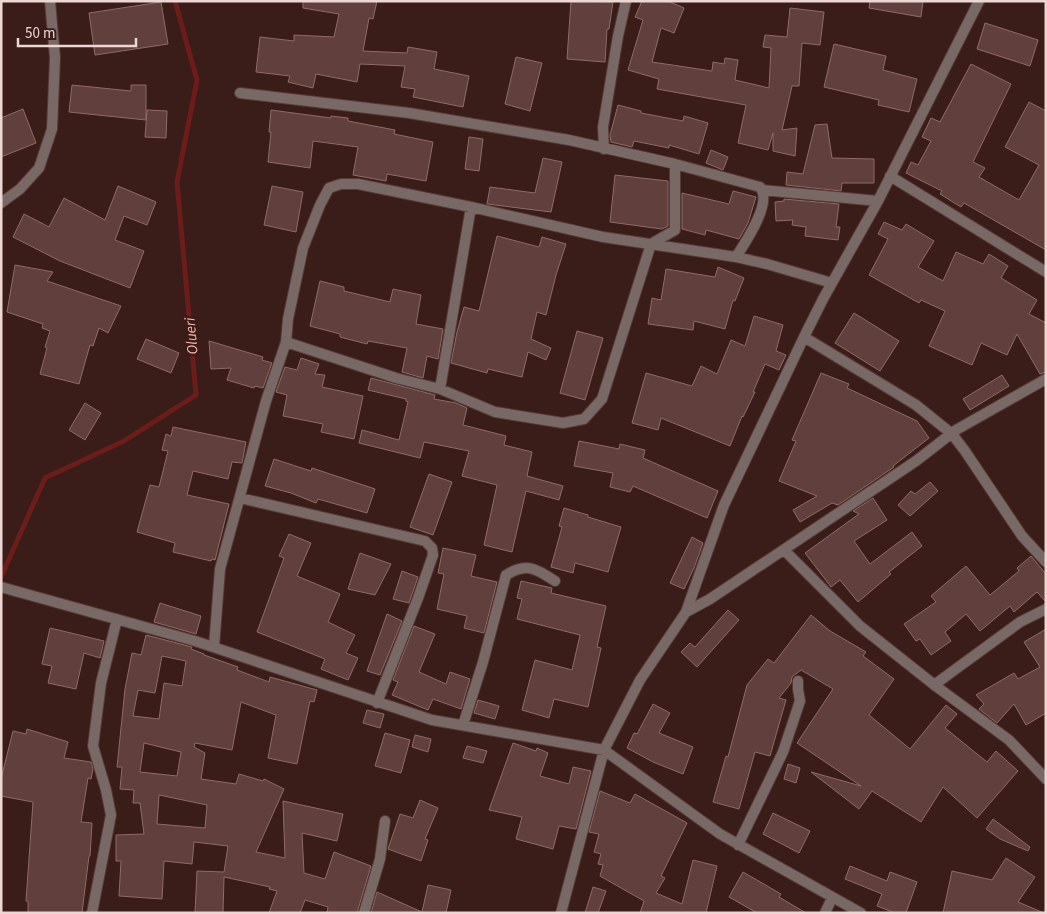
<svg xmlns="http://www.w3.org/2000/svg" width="1047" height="914" viewBox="0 0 1047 914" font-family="'Source Sans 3',sans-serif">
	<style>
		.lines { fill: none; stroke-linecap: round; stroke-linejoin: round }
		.stream { stroke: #6c1d1a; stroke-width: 5 }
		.building { fill: #613f3c; stroke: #906b67; fill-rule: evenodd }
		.minor-casing { stroke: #563a37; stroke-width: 12 }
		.minor { stroke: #786866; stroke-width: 10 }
		.labels { text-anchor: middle; stroke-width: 5; stroke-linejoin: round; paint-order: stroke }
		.water-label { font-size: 15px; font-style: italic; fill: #feb6ad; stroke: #3a1c19 }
	</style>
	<rect width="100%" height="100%" fill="#3a1c19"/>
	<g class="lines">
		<path class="stream" d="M1,577L45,478L124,441L196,395L177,182L197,80L175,1"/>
	</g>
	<path class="building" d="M303,1H377L373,19L369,18L363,51L407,53L408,47L437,52L434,69L469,76L463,107L413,97L415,89L401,87L405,66L360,64L357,82L316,74L313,88L288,82L290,76L256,72L260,37L294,41V35L334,37L339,14L303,8Z
		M571,1L613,2L609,29H607L605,62L567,59Z
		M642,1H668L684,8L674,33L661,28L652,62L712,71L713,62L724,64L725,58L738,60L735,80L769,88L771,48L763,47L765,35L787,37L790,8L824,12L820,45L802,43L799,86H792L782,130L797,128L795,156L773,151V133L768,150L738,143L746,105L657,89L659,79L628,70L643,20L635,17Z
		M870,1H923L921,17L869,8Z
		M161,2L168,44L95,55L89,13Z
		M985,23L1038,40L1030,66L977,49Z
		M834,44L886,56L883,70L917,79L909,112L878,105L879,100L824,87Z
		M516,57L542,63L530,111L505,104Z
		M971,64L1011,84L973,162L985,168L979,177L1019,200L1039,165L1005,147L1029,102L1046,111V250L964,203L961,207L940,194L942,191L906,173L911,162L918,165L931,141L922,137L931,118L940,122Z
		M72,85L131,91V85H146V120L69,112Z
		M618,105L641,111V113L683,121L684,116L708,123L699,154L669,145V148L634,141L632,147L611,142L610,135Z
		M23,109L36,143L1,157V118Z
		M147,110L167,111L166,138L145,137Z
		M271,110L331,118V116L348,118V121L395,130L394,134L433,142L426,181L387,174L386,181L353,175L358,147L313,141L310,168L268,162L271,132H269Z
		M827,124L832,158L874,159V183H842L841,191L786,185L787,172L803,174L815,125Z
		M469,137L483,139L479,171L465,169Z
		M711,150L728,157L723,170L706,163Z
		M543,158L562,162L551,212L487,204L490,187L535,193Z
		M615,175L668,181V226L662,229L610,222Z
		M118,186L156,202L147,225L124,216L115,240L144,251L130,288L60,261L13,237L24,214L49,227L64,198L105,220Z
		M272,186L303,192L296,232L264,225Z
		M733,191L756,197L748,223L739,239L706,230L705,235L682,229V193L729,204Z
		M784,199L839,204L836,227H840L838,240L805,236L806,227L792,225L793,220L776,221L775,202L784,201Z
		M884,222L902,230L906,224L934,241L918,267L943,281L956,252L983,264L989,254L1008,266L1001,278L1037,300L1029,314L1046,323V372L1040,374L1017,334L1007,355L981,343L972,365L929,346L945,311L921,300L919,303L869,275L888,239L878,234Z
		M497,236L539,247L542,237L566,244L556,275L546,315L537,312L531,339L551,348L546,360L528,352L522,377L488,369L487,373L451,363L457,332L464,307L479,311Z
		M15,265L53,272L47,281L121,306L108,333L99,328L93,346L90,345L79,384L40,374L47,348L45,347L50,331L42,328L43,324L7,312Z
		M718,267L744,278L735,301L733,300L725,329L694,321L693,330L648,324L652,298L661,300L666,269L715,277Z
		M320,281L344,287V291L390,302L393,289L421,295L416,324L443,329L438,359L427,356L423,378L402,372L407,348L368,341L367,344L340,337V334L310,326Z
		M854,313L899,341L880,371L835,343Z
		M754,316L783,325L776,351L786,355L779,370L765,364L753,392H755L743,417L742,416L730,446L661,418L658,430L632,423L646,373L692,386L701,366L717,374L731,340L745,346Z
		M577,331L603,338L585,400L560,393Z
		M146,339L179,353L171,373L137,359Z
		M209,341L263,357L262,360L272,363L263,388L255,386L254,388L227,380L231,368L211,369Z
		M301,358L319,364L315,374L325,375L322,387L363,396L354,439L321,432L323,424L283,416L287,395L276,392L285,367L297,370Z
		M821,373L849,384L847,388L917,421L929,438L893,466L894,467L838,505L832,503L800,522L793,510L817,496L779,481L796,441L792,440Z
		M1002,375L1009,386L970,410L963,399Z
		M371,378L435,395L434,399L456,403L467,408L463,425L506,436L504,445L532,452L527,476L563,486L559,500L526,491L512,552L484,545L497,485L462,476L469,451L424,442L420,458L359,443L362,430L399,440L408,402L406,401V399L368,390Z
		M85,403L101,413L85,440L69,430Z
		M173,427L246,442L242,463L232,462L228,479L193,471L187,495L229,504L215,560L212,559L211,561L173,552L175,543L137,532L150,485L159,487L168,451L162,450L166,434L171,436Z
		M579,441L619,449L620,444L645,450L643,458L718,491L707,518L633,486L630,492L610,487L613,473L574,466Z
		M274,459L311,471L312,468L375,489L367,513L318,499L316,503L291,493L265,486Z
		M429,474L452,482L433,535L410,527Z
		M930,482L938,491L910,516L898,505L911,491L915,494Z
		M873,498L887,520L854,541L870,564L912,532L922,546L889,572L891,574L858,602L840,580L831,587L805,553L859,514L853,511Z
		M564,508L588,515V517L621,527L608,572L575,563L573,573L551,567L562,527L559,526Z
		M289,534L311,543L297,576L340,594L328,622L355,635L346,653L358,658L348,680L321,669L325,659L257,632L284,558L279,556Z
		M692,537L703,543L694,568L684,589L670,583Z
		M443,548L476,555L471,576L497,582L484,633L464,628L467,616L437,609L444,574L438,573Z
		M360,553L391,564L375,595L348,589Z
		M1031,556L1046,574V602L1037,592L1014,612L1010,606L980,631L966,614L945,632L951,641L931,655L920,639L916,641L904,624L936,602L931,596L966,566L990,595L1019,571L1017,568Z
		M402,571L418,577L409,603L393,599Z
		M521,581L552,588L551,593L606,606L597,647L601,648L588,707L554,699L549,718L522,710L535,660L572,670L580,635L517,619L522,599L517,598Z
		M160,603L201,616L196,634L154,622Z
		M728,610L739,620L697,667L681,652L690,643L695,647Z
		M387,614L402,621L380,675L367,671Z
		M811,615L830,631L866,652L863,656L894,679L869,715L910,749L946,705L957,714L945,728L987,762L996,751L1018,771L977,818L943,787L921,822L872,791L859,809L811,772L861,786L797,743L833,689L801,670L792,677L791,683L779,698L786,700L770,756L755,752L739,809L713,802L726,756L728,757L747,685L768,659L774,663Z
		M414,626L435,634L419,672L446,684L450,672L470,679L461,709L433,699L428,710L392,695L398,682L393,680Z
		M50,628L104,641L100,658L84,653L76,689L48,683L52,666L42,664Z
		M1046,629V713L1026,725L1014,704L997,723L979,709L984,704L976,695L1014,673L1018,679L1040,667L1024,642Z
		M146,635L192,647L191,649L204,654V655L238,667L237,670L269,682L270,677L317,690L314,702L310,701L297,764L268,758L276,715L241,702L232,750L195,743L194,747L205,753L201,779L236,784L239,774L263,781L264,779L284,789L256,852L285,858L283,801L343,814L337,841L302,833L304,873L325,879L334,852L371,866L357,913H327L328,907L305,900L300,913H269L277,891L269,889L270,887L224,877L223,913H195L197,871L224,872L228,846L194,842L192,864L164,861L162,899L119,896L121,861H116V835L144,834L140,803H133L134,790L120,789L122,767H117L125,689L132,653L141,655ZM162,656L186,661L182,686L164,683L159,719L133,716L138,690L155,693ZM144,743L181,752L177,776L140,772ZM159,795L207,805L205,828L157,824Z
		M478,700L499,706L495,719L474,713Z
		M653,704L670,713L659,733L693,747L683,774L653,762L627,748L634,733L637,734Z
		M367,710L384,714L380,728L363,723Z
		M27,729L68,742L64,758L91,762L93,769L91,779L88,778L81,822L92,823L90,856H89L82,913H28V901H26L33,802L1,796V779L13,731L26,734Z
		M385,733L410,740L401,773L375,766Z
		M415,735L431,739L428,752L412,747Z
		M513,743L536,751L537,748L548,753L540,776L569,784L573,767L591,771L576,829L559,826L553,849L516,839L522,817L489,810Z
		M467,746L487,751L483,763L463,758Z
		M788,764L800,768L796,783L784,779Z
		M600,791L630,803L635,794L687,823L661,876L665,878L656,893L682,904L693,860L717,866L706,913H640L644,901L600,876L603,865L598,864L601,854L594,852L599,834L589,832Z
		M420,800L438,808L425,839L428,840L421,861L388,849L400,814L413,818Z
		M773,813L810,831L799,853L763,834Z
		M993,819L1030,847L1028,851L1000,839L986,829Z
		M1006,858L1035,877L1018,902L1044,913H943L952,871L992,880Z
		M850,866L887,881L890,872L917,882L906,913H895L877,906L882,894L845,879Z
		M743,872L781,894L779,897L806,913H757L729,897Z
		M428,885L451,890L446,913H371L377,892L422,912Z
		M593,887L606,891L598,913H585Z"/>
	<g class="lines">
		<g class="minor-casing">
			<path id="minor" d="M240,93L409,113L569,140L675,164L760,187C773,202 745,243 736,257L767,264L832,283
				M604,149L603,127L618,36L626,1
				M890,176L1046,272
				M762,190L878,201
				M1,203L20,189L39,168L52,129L55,58L50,1
				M804,337L916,405L952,434L965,451L1022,536L1046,562
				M286,342L396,378L440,389L495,412L563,423L584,419L602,399L651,244L675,230V164
				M440,389L471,207
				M240,498L425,541L432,548L433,555L418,598L377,703
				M784,550L860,626L937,687L1009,740L1046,779
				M1,587L195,641L432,720L604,750L720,834L861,913
				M686,612L710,599L916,461L956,430L1046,379
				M214,647L220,569L266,401L286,342L288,319L303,248L320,205L329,188L341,184H358L471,207L603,237L736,257
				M934,685L1020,622L1046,609
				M463,725L483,662L506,575C527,562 537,569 555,581
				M738,845L783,752L800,701L798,689V681
				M92,913L111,815L106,790L93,746L101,683L117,619
				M364,913L380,859L385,821
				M561,913L604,750L640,680L686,612L724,505L804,337L823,299L878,201L979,1
				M825,913L832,898"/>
		</g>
		<use href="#minor" class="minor"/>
	</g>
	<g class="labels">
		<g class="water-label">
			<text transform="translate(191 336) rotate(-95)" y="5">Olueri</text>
		</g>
	</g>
	<rect width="1047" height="914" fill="none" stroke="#ecd7d4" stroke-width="5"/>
	<path d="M18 38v8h118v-8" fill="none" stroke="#ecd7d4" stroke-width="2.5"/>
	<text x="25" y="38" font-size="15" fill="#ecd7d4" stroke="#3a1c19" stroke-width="4" paint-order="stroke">50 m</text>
</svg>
